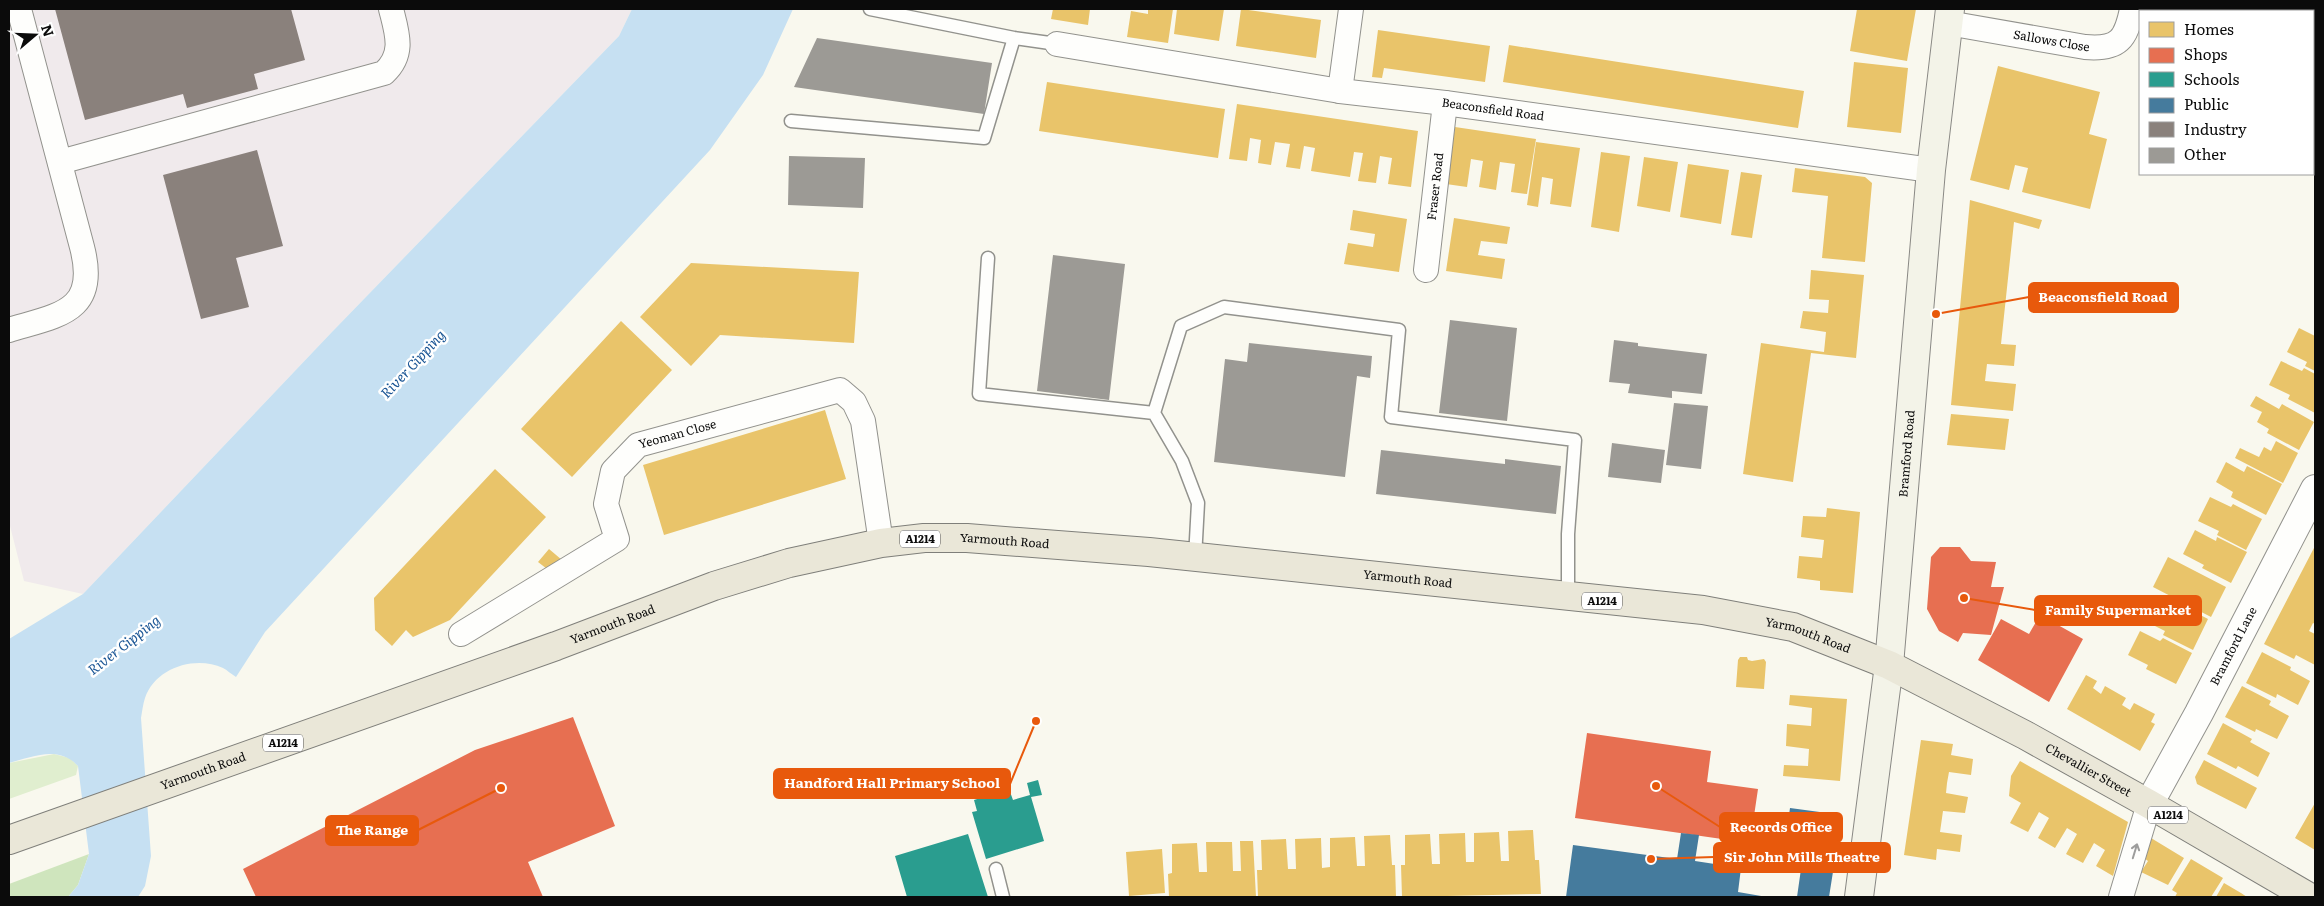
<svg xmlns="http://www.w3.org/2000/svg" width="2324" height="906" viewBox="0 0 2324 906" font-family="Literata,serif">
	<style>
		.industrial { fill: #f0eaec }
		.green { fill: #e0eecf }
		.forest { fill: #cfe5bd }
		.water { fill: #c6e0f2 }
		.homes { fill: #e9c46a }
		.shops { fill: #e76f51 }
		.schools { fill: #2a9d8f }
		.public { fill: #457b9d }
		.industry { fill: #8a817c }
		.building { fill: #9c9a95 }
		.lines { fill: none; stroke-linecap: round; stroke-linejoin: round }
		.service-casing { stroke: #92928d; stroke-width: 15 }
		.minor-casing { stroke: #92928d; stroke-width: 26 }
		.tertiary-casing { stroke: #92928d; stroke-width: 30 }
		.secondary-casing { stroke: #898884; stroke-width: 30 }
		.primary-casing { stroke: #7f7f7a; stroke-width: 30 }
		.service { stroke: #fefefc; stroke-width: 12 }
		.minor { stroke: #fefefc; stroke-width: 24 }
		.tertiary { stroke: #fefefc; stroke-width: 28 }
		.secondary { stroke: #f3f3e8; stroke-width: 28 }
		.primary { stroke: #eae7d8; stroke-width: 28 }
		.oneway { stroke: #9d9d9c }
		.labels { text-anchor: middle; stroke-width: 5; stroke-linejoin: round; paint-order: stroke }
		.shield { fill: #fff; stroke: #545454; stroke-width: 1 }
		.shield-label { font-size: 11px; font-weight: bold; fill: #0b0b0b }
		.street-label { font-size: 12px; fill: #0b0b0b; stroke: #fff }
		.water-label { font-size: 14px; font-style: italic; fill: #1b5695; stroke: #fff }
		.leader { fill: none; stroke: #e8590c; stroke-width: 2 }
		.callout-dot { fill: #e8590c; stroke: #fff; stroke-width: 2 }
		.callout { fill: #e8590c; stroke: #e8590c; stroke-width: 2 }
		.callout-label { font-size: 14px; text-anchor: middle; font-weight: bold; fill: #fff }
	</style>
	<rect width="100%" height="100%" fill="#f9f8ee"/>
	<path class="industrial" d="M9,9H632L619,36L331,333L83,594L24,581L9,522Z"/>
	<path class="green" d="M54,754L70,758L78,766L76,775L9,799V763Z"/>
	<path class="forest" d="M89,854L78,885L68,897H9V884Z"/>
	<path class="water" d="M632,9H793L763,75L710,150L265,632L236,677C231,674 227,670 223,668C195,655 155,668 145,698C143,704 142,712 141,718L151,856L145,886L138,897H68L78,885L89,854L78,766C58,745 33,757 9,763V639L83,594L331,333L619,36Z"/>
	<path class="homes" d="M1053,9H1090L1088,25L1051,19Z
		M1148,9H1173L1168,43L1127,37L1131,11L1148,14Z
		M1177,9H1224L1219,41L1174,34Z
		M1241,9L1321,20L1316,58L1236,46Z
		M1857,9H1916L1907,61L1850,51Z
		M2301,9H2315V42H2313V11H2300Z
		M1378,30L1490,46L1485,82L1384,68L1382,78L1372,77Z
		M1509,45L1804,91L1798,128L1503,82Z
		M1854,62L1908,68L1901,133L1847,127Z
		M1998,66L2100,92L2089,134L2107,139L2090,209L2022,192L2028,168L2015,165L2009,190L1970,180Z
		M1047,82L1225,109L1218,158L1039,131Z
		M1237,104L1418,131L1411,187L1388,184L1392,158L1380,156L1376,183L1358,181L1363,153L1354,152L1350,177L1311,171L1315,148L1304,146L1300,169L1286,167L1290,144L1275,142L1271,165L1258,163L1261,140L1250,138L1247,161L1229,159Z
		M1455,127L1536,139L1527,194L1511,192L1515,164L1500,162L1496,190L1479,187L1483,161L1471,159L1467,187L1446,184Z
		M1536,142L1580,148L1571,207L1550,204L1553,179L1542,177L1538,207L1527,205Z
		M1601,152L1630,156L1619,232L1591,227Z
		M1644,157L1678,162L1670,212L1637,206Z
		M1688,164L1729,170L1721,224L1680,217Z
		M1795,168L1865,177L1872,183L1865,262L1822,258L1828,196L1792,192Z
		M1741,172L1762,175L1752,238L1731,235Z
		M1970,200L2042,220L2039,229L2014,222L2001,344L2016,345L2014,366L1987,364L1985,381L2016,384L2013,411L1951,405Z
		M1353,210L1407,219L1399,272L1344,264L1348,243L1373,247L1375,234L1350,230Z
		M1454,218L1510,227L1507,244L1481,241L1478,255L1505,259L1502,279L1446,271Z
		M691,263L859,272L854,343L720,335L691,366L640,317Z
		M1811,270L1864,275L1856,358L1811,353L1793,482L1743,474L1761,343L1824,352L1826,332L1800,328L1803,311L1828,313L1829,300L1809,299Z
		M621,321L672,370L572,477L521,429Z
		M2299,328L2315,336V371L2305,366L2307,362L2287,352Z
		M2281,361L2302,371L2304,368L2315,374V413L2288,399L2290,395L2269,385Z
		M2256,396L2279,409L2282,404L2314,422L2299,450L2267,433L2269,429L2257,422L2262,412L2250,406Z
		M825,410L846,479L664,535L643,465Z
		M1951,414L2009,419L2005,450L1947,445Z
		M2276,441L2298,453L2283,483L2235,458L2240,448L2259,457L2264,447L2271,451Z
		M2226,462L2244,472L2247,466L2282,484L2266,515L2231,497L2233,492L2216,482Z
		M495,469L546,517L450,620L413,637L406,630L392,646L375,630L374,598Z
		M2210,497L2231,507L2233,504L2262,519L2246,550L2217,535L2219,531L2198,521Z
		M1827,508L1860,512L1853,593L1820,590V581L1797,578L1799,556L1822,558L1824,540L1801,537L1803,516L1826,517Z
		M2195,530L2216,541L2217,537L2247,552L2231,583L2202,568L2204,565L2183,554Z
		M2315,546V624L2313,623L2309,631L2315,634V665L2296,655L2294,659L2264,644Z
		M549,549L562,560L551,572L538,562Z
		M2168,557L2226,587L2211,617L2153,587Z
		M2157,597L2177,608L2179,604L2208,619L2193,650L2163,635L2165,631L2145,621Z
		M2140,631L2160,641L2163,638L2192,653L2176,684L2146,669L2148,665L2128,655Z
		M2262,652L2291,667L2290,670L2310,681L2298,705L2277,694L2276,698L2246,683Z
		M1740,657H1747L1748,660L1752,661L1764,659L1766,662L1764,689L1736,687L1738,660Z
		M2086,675L2097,681L2093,688L2101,694L2105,686L2126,698L2122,705L2130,710L2134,703L2155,714L2151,722L2155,724L2140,751L2067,709Z
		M2242,686L2271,701L2269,705L2289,716L2277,739L2256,729L2255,732L2225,717Z
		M1790,695L1847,699L1840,781L1783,776L1784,765L1808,766L1809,749L1786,746L1787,724L1811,726L1812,708L1789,705Z
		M2223,723L2252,739L2250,742L2270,753L2258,777L2238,766L2236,769L2207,754Z
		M1921,740L1953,744L1951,755L1973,759L1971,775L1949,772L1947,783L1946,793L1968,797L1965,813L1943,811L1940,832L1962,835L1960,852L1937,849L1936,860L1904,855Z
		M2204,760L2257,788L2246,809L2197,784L2195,777Z
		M2020,761L2128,822L2113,876L2096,866L2105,850L2094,843L2083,863L2066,854L2077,834L2067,828L2055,848L2038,838L2049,818L2039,812L2028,832L2010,823L2021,803L2009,796L2011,776Z
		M2315,803V850L2295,838Z
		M1533,830L1535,860H1539L1541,894L1402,897L1401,865H1405V835L1430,834L1432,864H1440L1439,834L1465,833L1466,862H1474V833L1499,832L1501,861H1509L1508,831Z
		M1390,835L1392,865H1395L1396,897H1258L1257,870H1262L1261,840L1286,839L1288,869H1296L1295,839L1321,838L1322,868L1330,867V838L1355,837L1357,866H1365L1364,836Z
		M2151,838L2184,858L2168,885L2141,872L2148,861L2140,855Z
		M1240,841H1253L1256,897H1169L1168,874L1172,873V844L1197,843L1199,872H1207L1206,842H1232L1233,871H1241Z
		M1162,849L1165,893L1129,896L1126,852Z
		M2191,859L2223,878L2211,897H2175L2177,893L2172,890Z
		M2224,883L2241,893L2247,897H2216Z"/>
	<path class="shops" d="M1940,547H1960L1971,561L1996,562L1991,587H2004L1991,635L1963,633L1958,642L1939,631L1927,609L1931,557Z
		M2040,615L2083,639L2049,702L1978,660L2001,619L2029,634Z
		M573,717L615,826L528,862L543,897H256L243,869L475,750Z
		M1587,733L1711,751L1707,782L1758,789L1750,843L1575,818Z
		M1755,829L1775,832L1770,864L1751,861Z"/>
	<path class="schools" d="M1038,780L1042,795L1031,797L1044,841L986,859L972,812L977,811L974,800L1009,789L1013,800L1030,795L1027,783Z
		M968,834L988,897H907L895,856Z"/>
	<path class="public" d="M1790,808L1842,815L1829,897H1797L1801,869L1778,866V863L1770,862L1774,838L1781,839L1782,836H1786Z
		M1681,833L1699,835L1695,861L1741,868L1738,892L1767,897H1566L1573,845L1677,859Z"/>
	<path class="industry" d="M55,9H291L305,60L254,74L258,89L187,108L183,94L85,120Z
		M257,150L283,246L236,258L249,307L201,319L163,175Z"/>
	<path class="building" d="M817,38L992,63L984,114L794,87Z
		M789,156L865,158L863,208L788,205Z
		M1053,255L1125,264L1109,400L1037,391Z
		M1450,320L1517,328L1507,421L1439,413Z
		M1614,340L1638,343V346L1707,354L1702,394L1672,391V398L1628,393L1630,384L1609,382Z
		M1249,343L1372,356L1370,378L1357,376L1345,477L1214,462L1225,359L1247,362Z
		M1674,403L1708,406L1701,469L1666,465Z
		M1612,443L1665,450L1661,483L1608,477Z
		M1381,450L1505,464V459L1561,466L1556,514L1376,494Z"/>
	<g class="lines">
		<g class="service-casing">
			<path id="service" d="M870,9L1014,38L1057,44
				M791,121L984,138L1014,38
				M988,258L979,394L1154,413L1182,461L1198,503L1195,558
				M1154,413L1181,326L1224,307L1399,330L1391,417L1575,440L1568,534V597
				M996,869L1003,897"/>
		</g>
		<g class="minor-casing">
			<g id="minor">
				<path id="s1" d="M1948,23L2085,47C2119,50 2126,39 2132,9"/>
				<path id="s2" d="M1057,44L1340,91L1445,103L1931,170"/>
				<path d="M2313,86L2315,87"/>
				<path d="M1340,91L1351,9"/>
				<path d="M60,162L384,73C405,54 397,33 391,9"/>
				<path id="s3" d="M1426,270L1445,103"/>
				<path d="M9,330C59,315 99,312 82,247L19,9"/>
				<path id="s4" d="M461,634L617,539L606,504L613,471L638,445L840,390L854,402L863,421L881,543"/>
				<path d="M2121,897L2149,804"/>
			</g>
		</g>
		<g class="tertiary-casing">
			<g id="tertiary">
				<path id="s5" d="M2149,804L2199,713L2315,489"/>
			</g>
		</g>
		<g class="secondary-casing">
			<g id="secondary">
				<path id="s6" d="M1859,897L1889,665L1931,170L1950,9"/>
			</g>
		</g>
		<g class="primary-casing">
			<g id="primary">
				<path id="s7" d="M9,840L556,646L714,586L789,563L881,543L924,538H967L1149,552L1703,610L1793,627L1889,665L2025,735L2149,804L2309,897"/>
			</g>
		</g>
		<use href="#service" class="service"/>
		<use href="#minor" class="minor"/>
		<use href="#tertiary" class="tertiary"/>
		<use href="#secondary" class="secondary"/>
		<use href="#primary" class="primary"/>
	</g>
	<defs><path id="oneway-shaft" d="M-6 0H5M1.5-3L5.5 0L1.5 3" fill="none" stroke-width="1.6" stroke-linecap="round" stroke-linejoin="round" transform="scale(1.25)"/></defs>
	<use class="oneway" href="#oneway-shaft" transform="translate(2135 851) rotate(-73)"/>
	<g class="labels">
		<g class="shield">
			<rect x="900" y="530.5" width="40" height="17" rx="4"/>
			<rect x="1582" y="592.5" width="40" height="17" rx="4"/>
			<rect x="263" y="734.5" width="40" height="17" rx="4"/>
			<rect x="2148" y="806.5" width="40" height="17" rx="4"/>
		</g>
		<g class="shield-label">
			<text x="920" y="543">A1214</text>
			<text x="1602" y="605">A1214</text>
			<text x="283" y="747">A1214</text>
			<text x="2168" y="819">A1214</text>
		</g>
		<g class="street-label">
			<text dy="4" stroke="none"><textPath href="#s1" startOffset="105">Sallows Close</textPath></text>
			<text dy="4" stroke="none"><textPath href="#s2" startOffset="441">Beaconsfield Road</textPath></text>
			<text dy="4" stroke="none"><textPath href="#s3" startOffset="84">Fraser Road</textPath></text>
			<text dy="4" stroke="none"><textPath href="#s4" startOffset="330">Yeoman Close</textPath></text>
			<text dy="4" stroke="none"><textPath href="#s6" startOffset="446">Bramford Road</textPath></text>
			<text dy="4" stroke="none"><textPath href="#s7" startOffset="1046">Yarmouth Road</textPath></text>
			<text dy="4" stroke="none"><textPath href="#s7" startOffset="1451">Yarmouth Road</textPath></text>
			<text dy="4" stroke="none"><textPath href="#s7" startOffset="641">Yarmouth Road</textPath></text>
			<text dy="4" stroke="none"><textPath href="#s7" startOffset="1856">Yarmouth Road</textPath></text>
			<text dy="4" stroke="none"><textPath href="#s5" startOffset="179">Bramford Lane</textPath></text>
			<text dy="4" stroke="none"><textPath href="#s7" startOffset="2168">Chevallier Street</textPath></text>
			<text dy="4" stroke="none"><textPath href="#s7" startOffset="206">Yarmouth Road</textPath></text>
		</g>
		<g class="water-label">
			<text transform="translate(413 364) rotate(-47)" y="5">River Gipping</text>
			<text transform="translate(124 645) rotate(-38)" y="5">River Gipping</text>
		</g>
	</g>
	<path class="leader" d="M1936 314L2029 297M1964 598L2035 610M1036 721L1010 784M1656 786L1720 827M501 788L418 830M1651 859L1714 857"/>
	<g class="callout-dot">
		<circle cx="1936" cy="314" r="5"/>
		<circle cx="1964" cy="598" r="5"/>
		<circle cx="1036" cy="721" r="5"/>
		<circle cx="1656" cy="786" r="5"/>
		<circle cx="501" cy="788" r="5"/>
		<circle cx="1651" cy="859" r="5"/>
	</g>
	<g class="callout">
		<rect x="2029" y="283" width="149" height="29" rx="5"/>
		<rect x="2035" y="596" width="166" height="29" rx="5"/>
		<rect x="774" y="769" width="236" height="29" rx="5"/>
		<rect x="1720" y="813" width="122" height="29" rx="5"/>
		<rect x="326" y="816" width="92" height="29" rx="5"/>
		<rect x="1714" y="843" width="176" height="29" rx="5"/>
	</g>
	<g class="callout-label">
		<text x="2103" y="302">Beaconsfield Road</text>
		<text x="2118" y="615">Family Supermarket</text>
		<text x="892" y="788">Handford Hall Primary School</text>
		<text x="1781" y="832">Records Office</text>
		<text x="372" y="835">The Range</text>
		<text x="1802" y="862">Sir John Mills Theatre</text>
	</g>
	<rect width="2324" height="906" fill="none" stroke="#0b0b0b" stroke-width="20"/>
	<rect x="2139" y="10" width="175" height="165" fill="#ffffff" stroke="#9d9d9d"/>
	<rect x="2149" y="22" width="25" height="15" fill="#e9c46a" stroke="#9d9d9d"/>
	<text x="2184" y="35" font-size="15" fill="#0b0b0b">Homes</text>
	<rect x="2149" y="48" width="25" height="15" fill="#e76f51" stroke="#9d9d9d"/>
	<text x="2184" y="60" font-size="15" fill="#0b0b0b">Shops</text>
	<rect x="2149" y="72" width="25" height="15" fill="#2a9d8f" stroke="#9d9d9d"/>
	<text x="2184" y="85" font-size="15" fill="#0b0b0b">Schools</text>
	<rect x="2149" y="98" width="25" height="15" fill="#457b9d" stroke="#9d9d9d"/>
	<text x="2184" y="110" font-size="15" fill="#0b0b0b">Public</text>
	<rect x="2149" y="122" width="25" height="15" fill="#8a817c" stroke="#9d9d9d"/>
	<text x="2184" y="135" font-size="15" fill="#0b0b0b">Industry</text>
	<rect x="2149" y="148" width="25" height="15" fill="#9c9a95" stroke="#9d9d9d"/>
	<text x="2184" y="160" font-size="15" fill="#0b0b0b">Other</text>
	<g transform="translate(35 35) rotate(71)" stroke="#ffffff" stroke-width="4" paint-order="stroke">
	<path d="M0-4L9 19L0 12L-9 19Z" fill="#0b0b0b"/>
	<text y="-8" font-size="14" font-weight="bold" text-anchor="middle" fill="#0b0b0b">N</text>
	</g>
</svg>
